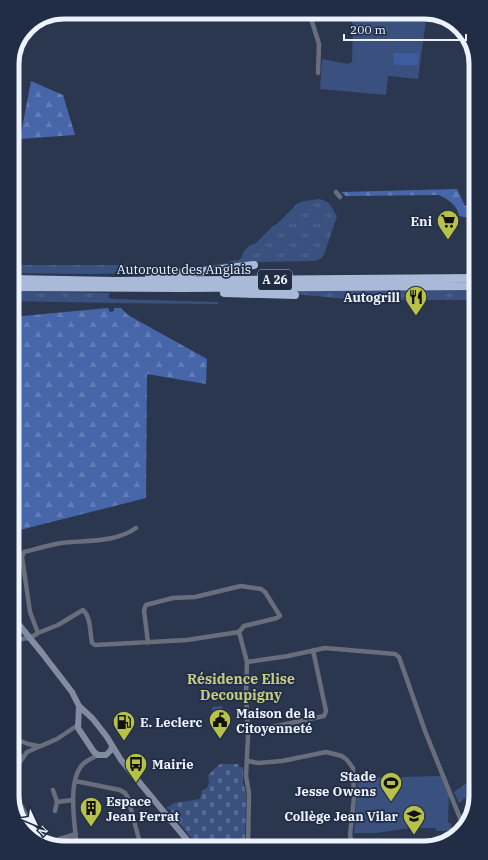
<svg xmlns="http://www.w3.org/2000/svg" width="488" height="860" viewBox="0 0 488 860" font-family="'IBM Plex Serif',serif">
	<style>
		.grass { fill: url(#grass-tufts) }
		.forest { fill: url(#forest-firs) }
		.cemetery { fill: url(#cemetery-stones) }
		.green { fill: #3a507e }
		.water { fill: #3d5c9e }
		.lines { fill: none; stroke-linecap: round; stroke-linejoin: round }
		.minor { stroke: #686e7b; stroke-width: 4.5 }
		.secondary { stroke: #828ca0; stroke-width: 6 }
		.motorway { stroke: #a9b9d7; stroke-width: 8 }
		.labels { text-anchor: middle; stroke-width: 3.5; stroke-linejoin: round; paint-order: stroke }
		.shield { fill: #212d44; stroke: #afb7c7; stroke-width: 1 }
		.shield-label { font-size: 12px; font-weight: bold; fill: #ecf2ff }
		.poi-label { font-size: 13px; font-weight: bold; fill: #ecf2ff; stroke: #212d44; text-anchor: end }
		.street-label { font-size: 13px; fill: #ecf2ff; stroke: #212d44 }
		.neighbourhood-label { font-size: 14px; font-weight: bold; fill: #c4cd80; stroke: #212d44 }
		.rim { fill: none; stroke: #ecf2ff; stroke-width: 5 }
	</style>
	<defs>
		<pattern id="grass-tufts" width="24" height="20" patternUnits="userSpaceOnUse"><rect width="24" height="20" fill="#3a507e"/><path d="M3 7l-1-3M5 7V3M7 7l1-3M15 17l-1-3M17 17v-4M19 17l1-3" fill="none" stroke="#576a91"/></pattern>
		<pattern id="forest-firs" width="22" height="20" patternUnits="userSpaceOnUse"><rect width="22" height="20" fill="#4766a9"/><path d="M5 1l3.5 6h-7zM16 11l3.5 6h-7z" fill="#627cb6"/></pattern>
		<pattern id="cemetery-stones" width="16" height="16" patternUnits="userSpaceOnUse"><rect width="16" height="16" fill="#3a507e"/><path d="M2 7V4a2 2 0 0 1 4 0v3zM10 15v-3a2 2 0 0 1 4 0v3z" fill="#576a91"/></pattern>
	</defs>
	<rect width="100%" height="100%" fill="#2b374f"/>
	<path class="grass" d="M319,199C332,202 331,207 337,216L324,255L320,259L315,261L253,262L185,270L129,273L96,274L12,273V265H126V271L127,272L215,265L229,263V261L239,260L241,258L244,251L249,246L256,243L273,226L277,224L298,203L304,201Z
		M476,290V300H358L283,293V291Z
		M12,291L109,293V298L115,299L217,302L219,304L113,303L12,301Z
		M476,777V789L459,803L454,792Z"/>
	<path class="forest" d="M31,81L63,95L75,135L20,139Z
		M457,189L465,206L476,204V225L469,218L459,216C458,206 448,199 439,195L346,196L341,192Z
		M108,308L110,312L114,311V308H121L128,315L207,359L206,384L147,374L146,498L12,532V317Z"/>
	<path class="cemetery" d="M220,764H239V767H243V782L246,793L245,844L198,846L171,813V810L166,808L174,803L200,799L202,790L207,788L209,783L208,775Z"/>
	<path class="green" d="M351,12H427L418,79L388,76L386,95L320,89L322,59L348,64L352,62L353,28Z
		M222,706V721L213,722L212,707Z
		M441,776L449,793L448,822L451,824V831H436V828H411L376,833H354L358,778Z"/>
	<path class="water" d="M393,53H419L418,65H394Z"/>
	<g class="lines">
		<path class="minor" d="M309,12L319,44L318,73
			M336,192L340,197
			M239,632L247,662L246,695L248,737L246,776L249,793L248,845
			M38,633L58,625L83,610C91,617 90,633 92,643L95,645L187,640L239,632
			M12,640L30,638L38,633L30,612L22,557L24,552C36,549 49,545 61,543C86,540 115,543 136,528
			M148,643L144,610L146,605L173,598L195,597L241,586L261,589L265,592L280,616L277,618L244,626L239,632
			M247,662L288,656L325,648L395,654L399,657L425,731L464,828
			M12,726L18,740L28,744L38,746
			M248,732L324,716L326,711L313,650
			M18,740L17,748L21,760
			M248,761L258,763L282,761L326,752L342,756L347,760L353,768L354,798L350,835L352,844
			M12,768L18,765L27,752L57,739L78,725
			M75,781L120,790L125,793L128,798L141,847
			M12,789L30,822L37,840
			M53,790L57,802L73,800
			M55,811L57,802
			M46,843L76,834
			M77,848C75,825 67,783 82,765C87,760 93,758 98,755"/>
		<path class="secondary" d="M12,616L42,653L72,692L79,706L93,719L107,737L121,760L192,846
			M79,706L78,728L94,752L98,755H106L111,750L112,746"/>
		<path class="motorway" d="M149,276L197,272L254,265
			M12,279L114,281L476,278
			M12,287L181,288L476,286
			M224,293L295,295"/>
	</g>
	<defs>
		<g id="supermarket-pin" transform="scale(1.15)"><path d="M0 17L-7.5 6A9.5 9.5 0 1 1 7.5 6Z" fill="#b7c148" stroke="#212d44"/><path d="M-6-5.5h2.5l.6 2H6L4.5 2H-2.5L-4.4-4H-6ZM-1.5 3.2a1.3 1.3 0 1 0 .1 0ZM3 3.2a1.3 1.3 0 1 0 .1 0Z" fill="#111"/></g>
		<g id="restaurant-pin" transform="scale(1.15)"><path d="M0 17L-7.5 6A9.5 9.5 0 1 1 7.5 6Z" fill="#b7c148" stroke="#212d44"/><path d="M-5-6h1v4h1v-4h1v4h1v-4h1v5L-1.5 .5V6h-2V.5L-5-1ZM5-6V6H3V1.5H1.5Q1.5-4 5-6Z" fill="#111"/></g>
		<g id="civic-pin" transform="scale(1.15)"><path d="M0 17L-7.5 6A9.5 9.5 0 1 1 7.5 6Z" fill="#b7c148" stroke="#212d44"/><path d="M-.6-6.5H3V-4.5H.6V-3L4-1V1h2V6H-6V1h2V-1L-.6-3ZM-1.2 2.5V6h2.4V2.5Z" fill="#111"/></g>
		<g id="fuel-pin" transform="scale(1.15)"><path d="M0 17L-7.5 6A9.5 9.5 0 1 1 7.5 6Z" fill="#b7c148" stroke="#212d44"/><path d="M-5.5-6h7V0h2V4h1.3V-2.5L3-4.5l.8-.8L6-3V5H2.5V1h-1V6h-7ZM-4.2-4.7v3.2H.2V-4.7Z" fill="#111"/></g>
		<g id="bus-pin" transform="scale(1.15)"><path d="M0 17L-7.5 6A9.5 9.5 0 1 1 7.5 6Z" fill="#b7c148" stroke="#212d44"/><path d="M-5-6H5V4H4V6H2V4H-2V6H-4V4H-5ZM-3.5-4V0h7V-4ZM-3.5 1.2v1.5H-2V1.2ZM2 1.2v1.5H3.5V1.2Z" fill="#111"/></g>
		<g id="stadium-pin" transform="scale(1.15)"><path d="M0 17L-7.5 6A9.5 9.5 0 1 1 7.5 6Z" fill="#b7c148" stroke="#212d44"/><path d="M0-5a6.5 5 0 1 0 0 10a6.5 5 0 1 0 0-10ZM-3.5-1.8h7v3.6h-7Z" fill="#111"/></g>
		<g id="building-pin" transform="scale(1.15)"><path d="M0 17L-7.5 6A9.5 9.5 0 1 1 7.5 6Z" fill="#b7c148" stroke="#212d44"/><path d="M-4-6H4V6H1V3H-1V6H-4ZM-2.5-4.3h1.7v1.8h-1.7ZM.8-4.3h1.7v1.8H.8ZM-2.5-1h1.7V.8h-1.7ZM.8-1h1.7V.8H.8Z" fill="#111"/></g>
		<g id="school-pin" transform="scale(1.15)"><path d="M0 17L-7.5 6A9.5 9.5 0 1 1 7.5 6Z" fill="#b7c148" stroke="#212d44"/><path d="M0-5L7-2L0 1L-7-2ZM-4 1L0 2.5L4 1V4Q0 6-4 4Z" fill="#111"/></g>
	</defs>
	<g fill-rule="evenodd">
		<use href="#supermarket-pin" x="448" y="221"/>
		<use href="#restaurant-pin" x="416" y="297"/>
		<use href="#civic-pin" x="220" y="720"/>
		<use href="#fuel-pin" x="124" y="722"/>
		<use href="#bus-pin" x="136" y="764"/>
		<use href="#stadium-pin" x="391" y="783"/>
		<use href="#building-pin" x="91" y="808"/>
		<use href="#school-pin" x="414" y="816"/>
	</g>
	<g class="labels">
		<rect class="shield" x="258" y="270" width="34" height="20" rx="3"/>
		<g class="shield-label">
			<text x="275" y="284">A 26</text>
		</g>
		<g class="poi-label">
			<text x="432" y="226">Eni</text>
			<text x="400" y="302">Autogrill</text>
			<text x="236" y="718" text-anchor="start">Maison de la<tspan x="236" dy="15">Citoyenneté</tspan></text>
			<text x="140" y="727" text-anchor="start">E. Leclerc</text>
			<text x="152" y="769" text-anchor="start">Mairie</text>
			<text x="376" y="781">Stade<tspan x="376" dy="15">Jesse Owens</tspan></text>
			<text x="106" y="806" text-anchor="start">Espace<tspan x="106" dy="15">Jean Ferrat</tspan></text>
			<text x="398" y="821">Collège Jean Vilar</text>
		</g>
		<g class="street-label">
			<text x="184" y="274">Autoroute des Anglais</text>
		</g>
		<g class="neighbourhood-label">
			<text x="241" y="684">Résidence Elise<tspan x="241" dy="16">Decoupigny</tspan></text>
		</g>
	</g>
	<path d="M0 0H488V860H0ZM64 19H424A45 45 0 0 1 469 64V796A45 45 0 0 1 424 841H64A45 45 0 0 1 19 796V64A45 45 0 0 1 64 19Z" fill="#212d44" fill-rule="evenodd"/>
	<path class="rim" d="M64 19H424A45 45 0 0 1 469 64V796A45 45 0 0 1 424 841H64A45 45 0 0 1 19 796V64A45 45 0 0 1 64 19Z"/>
	<g transform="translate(36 824) rotate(134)" stroke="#212d44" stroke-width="3" paint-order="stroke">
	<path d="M0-3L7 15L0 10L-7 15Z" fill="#ecf2ff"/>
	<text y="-6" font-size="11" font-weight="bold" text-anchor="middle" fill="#ecf2ff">N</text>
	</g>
	<path d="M344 34v6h122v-6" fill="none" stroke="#ecf2ff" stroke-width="2"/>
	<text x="350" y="34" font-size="12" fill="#ecf2ff" stroke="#212d44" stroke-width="3" paint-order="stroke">200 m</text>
</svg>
